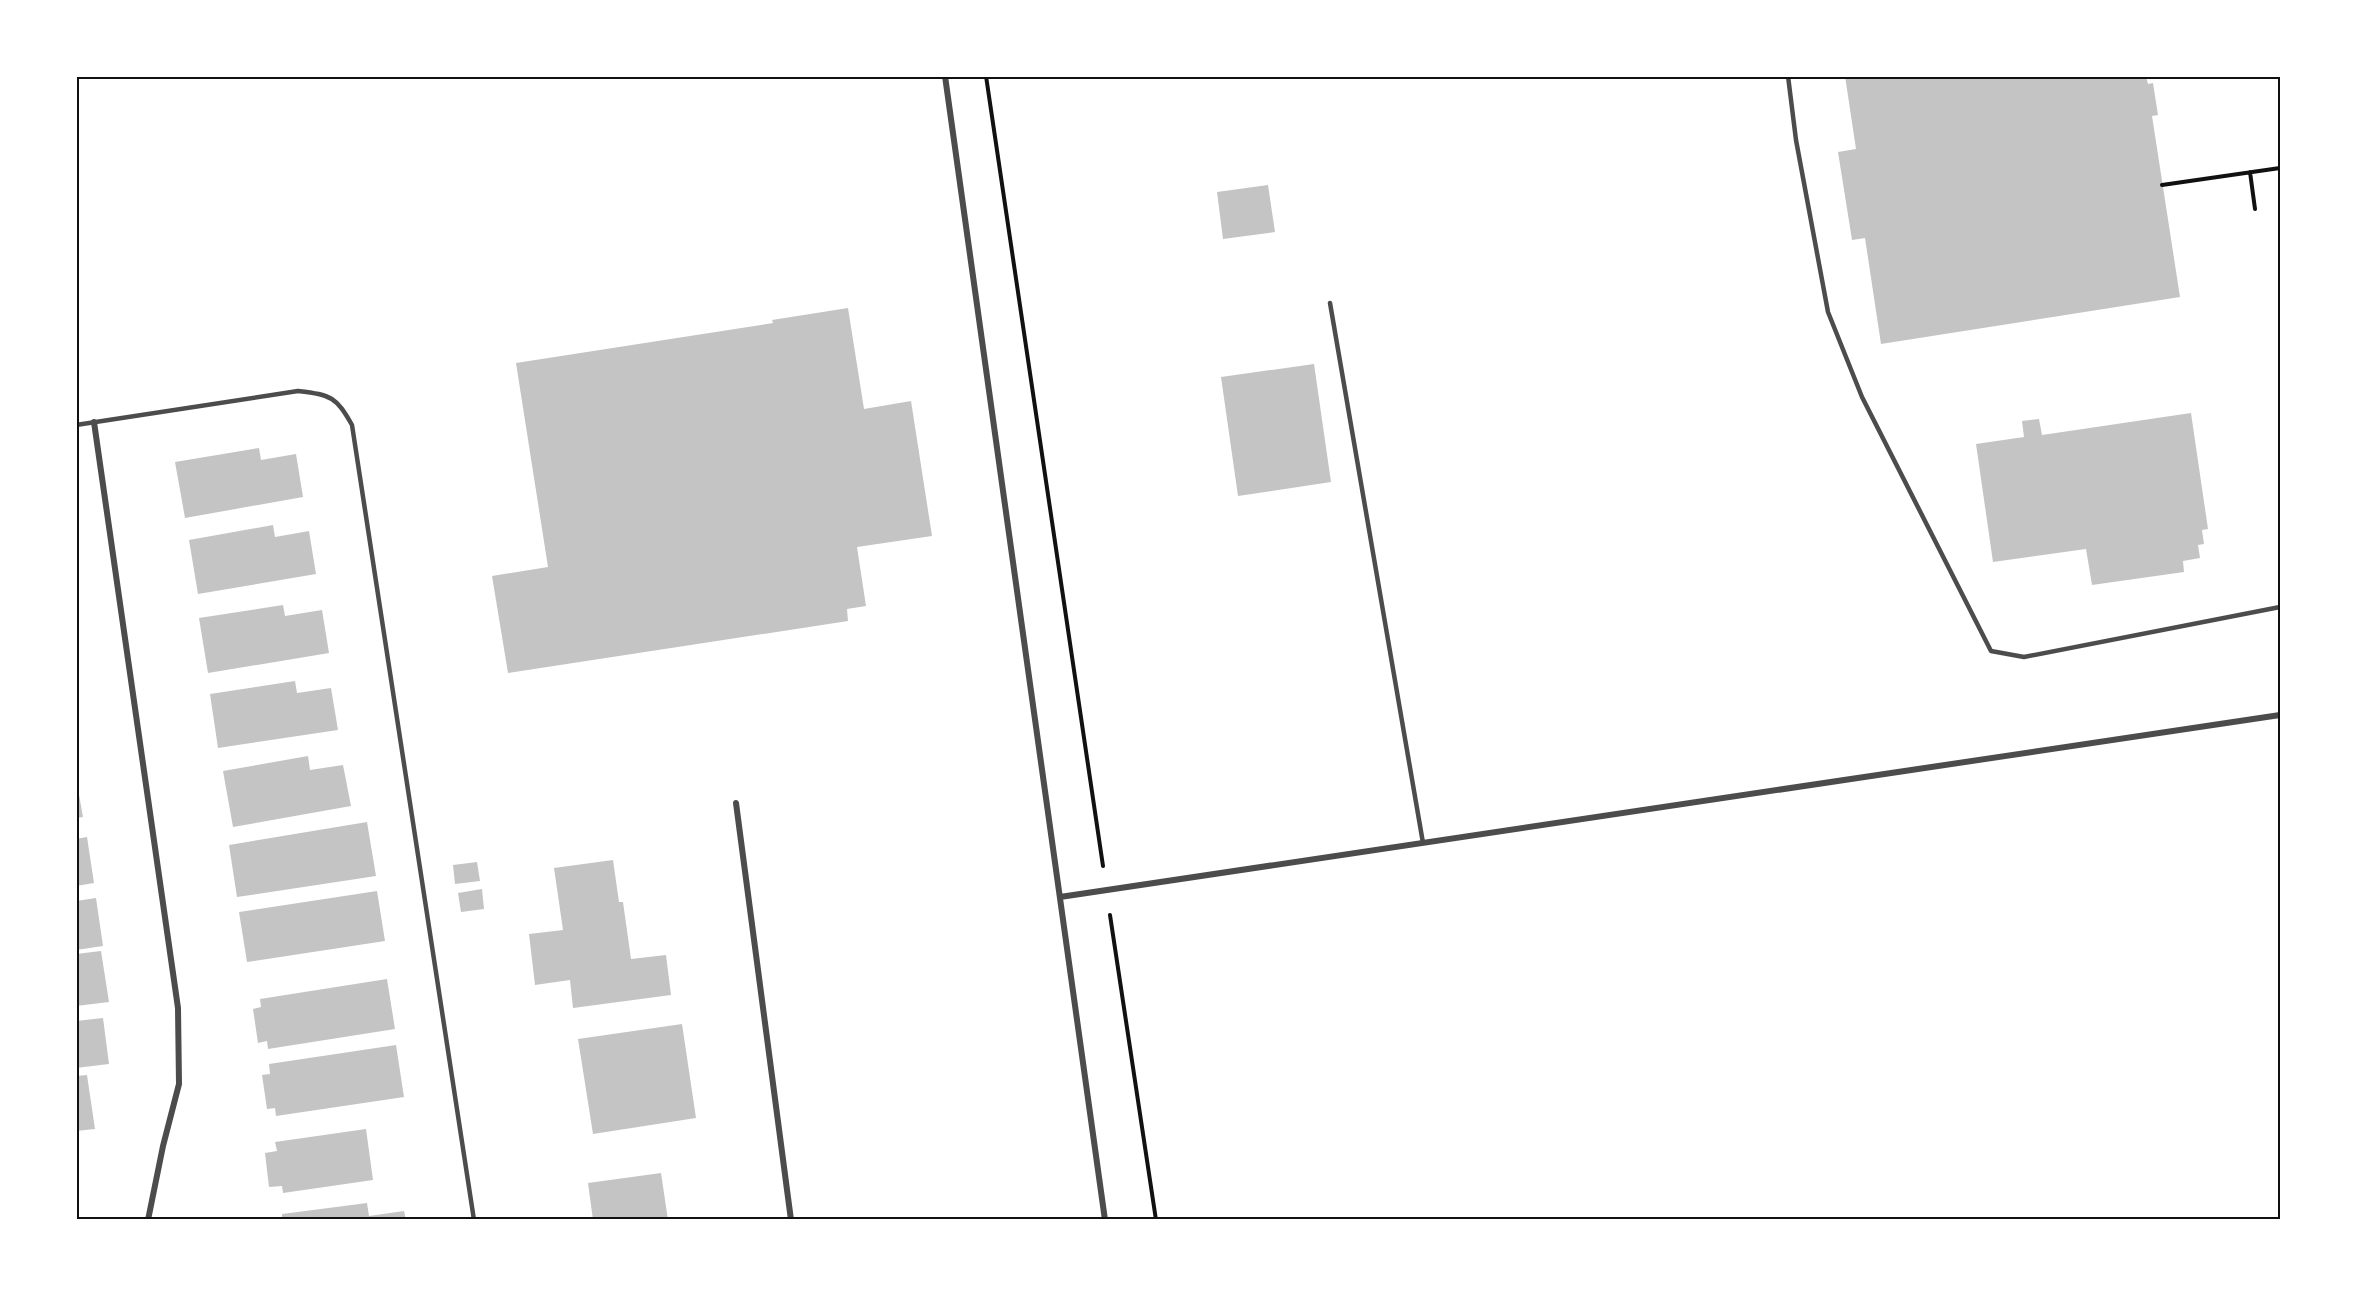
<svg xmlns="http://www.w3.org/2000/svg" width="2357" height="1296" viewBox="0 0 2357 1296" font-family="'Roboto Condensed',sans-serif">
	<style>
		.building { fill: #c4c4c4 }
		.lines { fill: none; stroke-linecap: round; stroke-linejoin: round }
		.path { stroke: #111; stroke-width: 4 }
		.service { stroke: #4c4c4c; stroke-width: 4.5 }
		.minor { stroke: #4c4c4c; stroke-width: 6 }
		.neatline { fill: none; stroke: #111; stroke-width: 2 }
	</style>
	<rect width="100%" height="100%" fill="#fff"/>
	<path class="building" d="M1845,76H2146L2148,84L2153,83L2158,115L2152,116L2180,297L1881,344L1865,238L1852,240L1838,152L1856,149Z
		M1268,185L1275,232L1223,239L1217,192Z
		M848,308L864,409L911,401L932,536L857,547L866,606L847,609L848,621L508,673L492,576L548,567L516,363L773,323L772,320Z
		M1314,364L1331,482L1238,496L1221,377Z
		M2191,413L2208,529L2202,530L2204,544L2198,545L2200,558L2183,561L2184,572L2092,585L2086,549L1993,562L1976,444L2024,437L2022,421L2039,419L2042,435Z
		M259,448L261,460L296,454L303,497L185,518L175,462Z
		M273,525L275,537L309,531L316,574L198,594L189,540Z
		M283,605L285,616L322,610L329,653L208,673L199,618Z
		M295,681L297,693L331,688L338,730L218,748L210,694Z
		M308,756L310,770L343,765L351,806L233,827L223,771Z
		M76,778L83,817L76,818Z
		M367,822L376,876L237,897L229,845Z
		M87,837L94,883L76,886V839Z
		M613,860L619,902H623L631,959L666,955L671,995L573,1008L570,980L535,985L529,934L563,930L554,868Z
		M477,862L480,881L455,884L453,865Z
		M482,889L484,909L461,912L458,893Z
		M377,891L385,941L247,962L239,912Z
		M96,898L103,946L76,950V901Z
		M101,951L109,1002L76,1006V954Z
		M387,979L395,1029L268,1049L267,1041L258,1043L253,1009L261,1007L260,999Z
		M103,1018L109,1064L76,1068V1021Z
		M682,1024L696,1118L593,1134L578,1039Z
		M396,1045L404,1097L276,1116L275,1108L267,1109L262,1075L270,1074L269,1064Z
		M87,1075L95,1129L76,1131V1076Z
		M366,1129L373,1180L283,1193L282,1186L269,1187L265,1153L277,1151L275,1142Z
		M661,1173L668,1220H593L588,1183Z
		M367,1203L369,1216L404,1211L406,1220H282V1214Z"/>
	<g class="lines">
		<path class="path" d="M986,76L1103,866
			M2250,172L2255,209
			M2162,185L2280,168
			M1110,915L1156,1220"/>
		<path class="service" d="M1788,76L1796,140L1828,312L1862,397L1991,651L2024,657L2280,607
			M1330,303L1423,843
			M76,425L298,391C332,395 336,397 352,425L474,1220"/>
		<path class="minor" d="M945,76L1105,1220
			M94,422L178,1008L179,1084L163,1146L148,1220
			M736,803L791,1220
			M1060,897L2280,715"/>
	</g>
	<rect width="2357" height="1296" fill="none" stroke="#ffffff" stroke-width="156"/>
	<rect x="78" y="78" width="2201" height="1140" class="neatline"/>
</svg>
